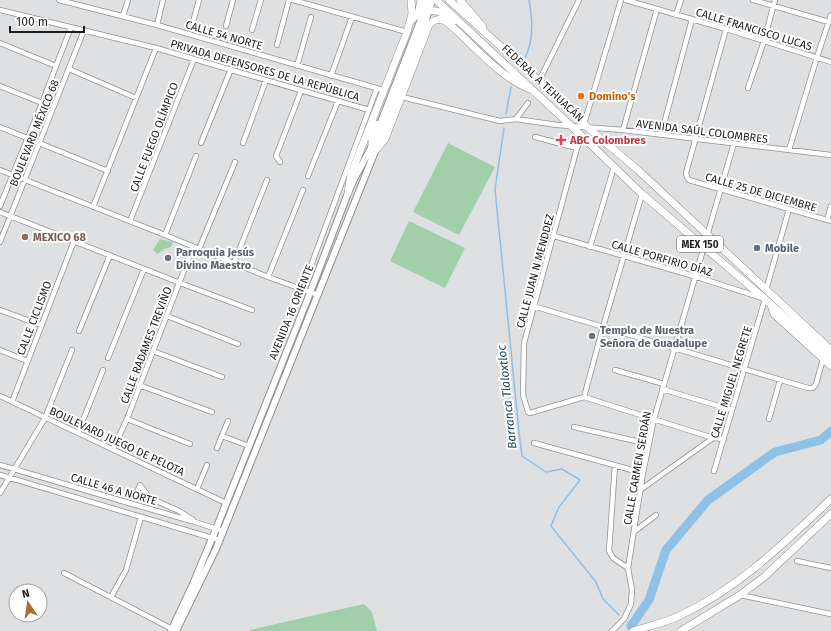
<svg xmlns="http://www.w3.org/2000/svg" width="831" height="631" viewBox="0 0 831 631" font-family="'Fira Sans',sans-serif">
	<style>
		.green { fill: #a0cfaa }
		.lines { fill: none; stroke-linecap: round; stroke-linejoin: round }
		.stream { stroke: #8fc1e6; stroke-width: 1.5 }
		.river { stroke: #8fc1e6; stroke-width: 9 }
		.minor-casing { stroke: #919192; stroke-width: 6 }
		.secondary-casing { stroke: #919192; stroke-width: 8 }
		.primary-casing { stroke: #919192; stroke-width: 8 }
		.minor { stroke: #fff; stroke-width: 4.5 }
		.secondary { stroke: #fff; stroke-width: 6 }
		.primary { stroke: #fff; stroke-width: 7 }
		.food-dot { fill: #e8710a; stroke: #fff; stroke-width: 1.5 }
		.health-dot { fill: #e0444e; stroke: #fff; stroke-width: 1.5 }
		.education-dot { fill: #8d6e63; stroke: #fff; stroke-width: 1.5 }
		.service-dot { fill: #5c6f8a; stroke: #fff; stroke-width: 1.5 }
		.worship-dot { fill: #6b7280; stroke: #fff; stroke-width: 1.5 }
		.labels { text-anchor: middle; stroke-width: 4; stroke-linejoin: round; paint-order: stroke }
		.shield { fill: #fff; stroke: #616162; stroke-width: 1 }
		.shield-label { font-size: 10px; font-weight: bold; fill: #1d1d1e }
		.street-label { font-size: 11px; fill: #1d1d1e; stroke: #fff }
		.food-label { font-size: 11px; font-weight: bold; fill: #c56008; stroke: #fff; text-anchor: start }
		.health-label { font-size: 11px; font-weight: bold; fill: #be3a42; stroke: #fff; text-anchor: start }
		.education-label { font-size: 11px; font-weight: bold; fill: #785e54; stroke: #fff; text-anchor: start }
		.service-label { font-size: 11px; font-weight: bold; fill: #4e5e75; stroke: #fff; text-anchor: start }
		.worship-label { font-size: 11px; font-weight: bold; fill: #5b616d; stroke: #fff; text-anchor: start }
		.water-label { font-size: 12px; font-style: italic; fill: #163e57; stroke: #fff }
	</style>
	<rect width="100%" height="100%" fill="#dfe0e1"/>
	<path class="green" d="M448,143L495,167L459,235L413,212Z
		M409,221L465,248L445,288L390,261Z
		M160,239L173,242L171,247L164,249L158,254L153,250Z
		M364,604L372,612L377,631H250V630Z"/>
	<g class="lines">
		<path class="stream" d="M525,58C534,40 533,20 529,0
			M506,114L511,87
			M504,128L495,189L519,432L522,456L546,472L562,469L580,480L559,507L551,526L596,582L603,599L619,615
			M628,622L632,625"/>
		<path class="river" d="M631,626L649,600L666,550L708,500L775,452L821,440L831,431"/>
		<g class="minor-casing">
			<path id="minor" d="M59,0L157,25L383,90
				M293,0L407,32
				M626,0L726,29L831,62
				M753,0L829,22
				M0,10L156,48L369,110
				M676,15L681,0
				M123,16L128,0
				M193,22L199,0
				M157,25L163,0
				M226,26L233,0
				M726,29L686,173L687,177L689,180L831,221
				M252,30L261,0
				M0,43L56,66
				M277,45L289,0
				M297,66L311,17
				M69,69L136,98
				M331,76L352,17
				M539,81L579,0
				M0,86L42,103
				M748,88L764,41L775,0
				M402,97L500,121L516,119L557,125L623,130L831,155
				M516,119L528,103
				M584,124L621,0
				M0,127L108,171
				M623,130L657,9
				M661,135L692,19
				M535,137L577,148
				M583,137L577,148L524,343L523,395L528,412L530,413L584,397L713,438L724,439
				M201,143L231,69
				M243,143L266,80
				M789,150L817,57L831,15
				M280,162L276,156L301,91
				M0,170L165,235L268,277L318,295
				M308,176L338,101
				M0,206L42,103L71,27
				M93,207L156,48
				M0,212L180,283L252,310
				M827,220L831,206
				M130,221L194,59
				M165,235L196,156
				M554,236L694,276L765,299L714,471
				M0,242L84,30
				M590,247L614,167
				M199,249L235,162
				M234,263L267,180
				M268,277L303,190
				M302,290L377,88
				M766,290L789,209
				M533,306L808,388H813L816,384L823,359
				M0,310L41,325
				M167,316L238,344
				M79,331L110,255
				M0,350L27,361
				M153,351L222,377
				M108,358L144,269
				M615,370L664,384
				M139,385L212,412
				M662,389L732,410
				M0,396L226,503
				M584,397L603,327L642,194
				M12,402L74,241
				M127,419L190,444
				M769,419L780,380
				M574,427L649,444
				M78,433L103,370
				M222,436L249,446
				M534,443L643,473
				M217,448L228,421
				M113,449L127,419L193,247
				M0,465L129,503L195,522L223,531
				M615,465L609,551L613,558L628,568
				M0,475L219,540
				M197,489L207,465
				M640,490L713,438
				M0,493L45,418L72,350
				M135,497L140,485L150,498L179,511L193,520
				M635,531L656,515
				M797,561L831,568
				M64,573L174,630
				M740,595L831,614
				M111,597L126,570L141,517
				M612,631L624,619L631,604L632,590L628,568L643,473L654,419L734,143"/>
		</g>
		<g class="secondary-casing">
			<path id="secondary" d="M171,631L193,584L216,529L310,293L348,193L354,179L370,150L423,14L426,0
				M176,631L216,549L398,94L423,29L432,0"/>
		</g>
		<g class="primary-casing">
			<path id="primary" d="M436,0L583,137L642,194L765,299L831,358
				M449,0L565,104L587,127L638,170L831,350
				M460,0L483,27
				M418,15L421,0
				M411,21C423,5 441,9 454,21
				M375,151L385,139L429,25C434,19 441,18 447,22C472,43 499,77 530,89
				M372,157V135L375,124
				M348,193L351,174L407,32L412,14L411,0
				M771,305L774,314L831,366
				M633,631C648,626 665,623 679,616C739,588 783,544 831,499
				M681,631L740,595L764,577L831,514"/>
		</g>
		<use href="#minor" class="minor"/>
		<use href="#secondary" class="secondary"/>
		<use href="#primary" class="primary"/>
	</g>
	<circle class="food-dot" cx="581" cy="96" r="4"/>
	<path class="health-dot" d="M559 134h4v4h4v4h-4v4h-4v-4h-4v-4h4z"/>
	<circle class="education-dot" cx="25" cy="237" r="4"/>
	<circle class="service-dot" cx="757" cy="248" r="4"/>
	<g class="worship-dot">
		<circle cx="168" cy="258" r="4"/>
		<circle cx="592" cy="336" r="4"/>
	</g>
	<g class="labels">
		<rect class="shield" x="677" y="236" width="46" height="16" rx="3"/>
		<g class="shield-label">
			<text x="700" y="248">MEX 150</text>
		</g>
		<g class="street-label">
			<text transform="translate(754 29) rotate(17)" y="4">CALLE FRANCISCO LUCAS</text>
			<text transform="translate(224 35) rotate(16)" y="4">CALLE 54 NORTE</text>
			<text transform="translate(265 70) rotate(16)" y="4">PRIVADA DEFENSORES DE LA REPÚBLICA</text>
			<text transform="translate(543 83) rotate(43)" y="4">FEDERAL A TEHUACÁN</text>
			<text transform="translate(702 131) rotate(7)" y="4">AVENIDA SAÚL COLOMBRES</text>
			<text transform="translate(34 133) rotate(-68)" y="4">BOULEVARD MÉXICO 68</text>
			<text transform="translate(154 137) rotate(-69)" y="4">CALLE FUEGO OLÍMPICO</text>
			<text transform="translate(761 192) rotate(16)" y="4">CALLE 25 DE DICIEMBRE</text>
			<text transform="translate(662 258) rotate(16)" y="4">CALLE PORFIRIO DÍAZ</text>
			<text transform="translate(535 271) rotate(-75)" y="4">CALLE JUAN N MENDDEZ</text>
			<text transform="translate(291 312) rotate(-68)" y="4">AVENIDA 16 ORIENTE</text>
			<text transform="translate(34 318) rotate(-69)" y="4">CALLE CICLISMO</text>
			<text transform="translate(146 345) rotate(-69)" y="4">CALLE RADAMES TREVIÑO</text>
			<text transform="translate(731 382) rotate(-73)" y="4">CALLE MIGUEL NEGRETE</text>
			<text transform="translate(117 441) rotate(25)" y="4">BOULEVARD JUEGO DE PELOTA</text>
			<text transform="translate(637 468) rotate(-80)" y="4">CALLE CARMEN SERDÁN</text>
			<text transform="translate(114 489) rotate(16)" y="4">CALLE 46 A NORTE</text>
		</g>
		<g class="food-label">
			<text x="589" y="100">Domino's</text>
		</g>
		<g class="health-label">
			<text x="570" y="144">ABC Colombres</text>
		</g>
		<g class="education-label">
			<text x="33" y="241">MEXICO 68</text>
		</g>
		<g class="service-label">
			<text x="765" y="252">Mobile</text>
		</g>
		<g class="worship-label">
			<text x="176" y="256">Parroquia Jesús<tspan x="176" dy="13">Divino Maestro</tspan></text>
			<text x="600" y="334">Templo de Nuestra<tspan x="600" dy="13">Señora de Guadalupe</tspan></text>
		</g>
		<g class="water-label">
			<text transform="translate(507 397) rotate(-96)" y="4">Barranca Tlaloxtloc</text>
		</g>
	</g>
	<g transform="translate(28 603) rotate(347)"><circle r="19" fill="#ffffff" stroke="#a5a5a5"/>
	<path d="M0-3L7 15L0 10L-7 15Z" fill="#ab6d32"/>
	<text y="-6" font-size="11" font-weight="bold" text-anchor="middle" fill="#1d1d1e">N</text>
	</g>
	<path d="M10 26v6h74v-6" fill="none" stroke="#1d1d1e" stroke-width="2"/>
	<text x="16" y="26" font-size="12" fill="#1d1d1e" stroke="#ffffff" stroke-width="3" paint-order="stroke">100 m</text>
</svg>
